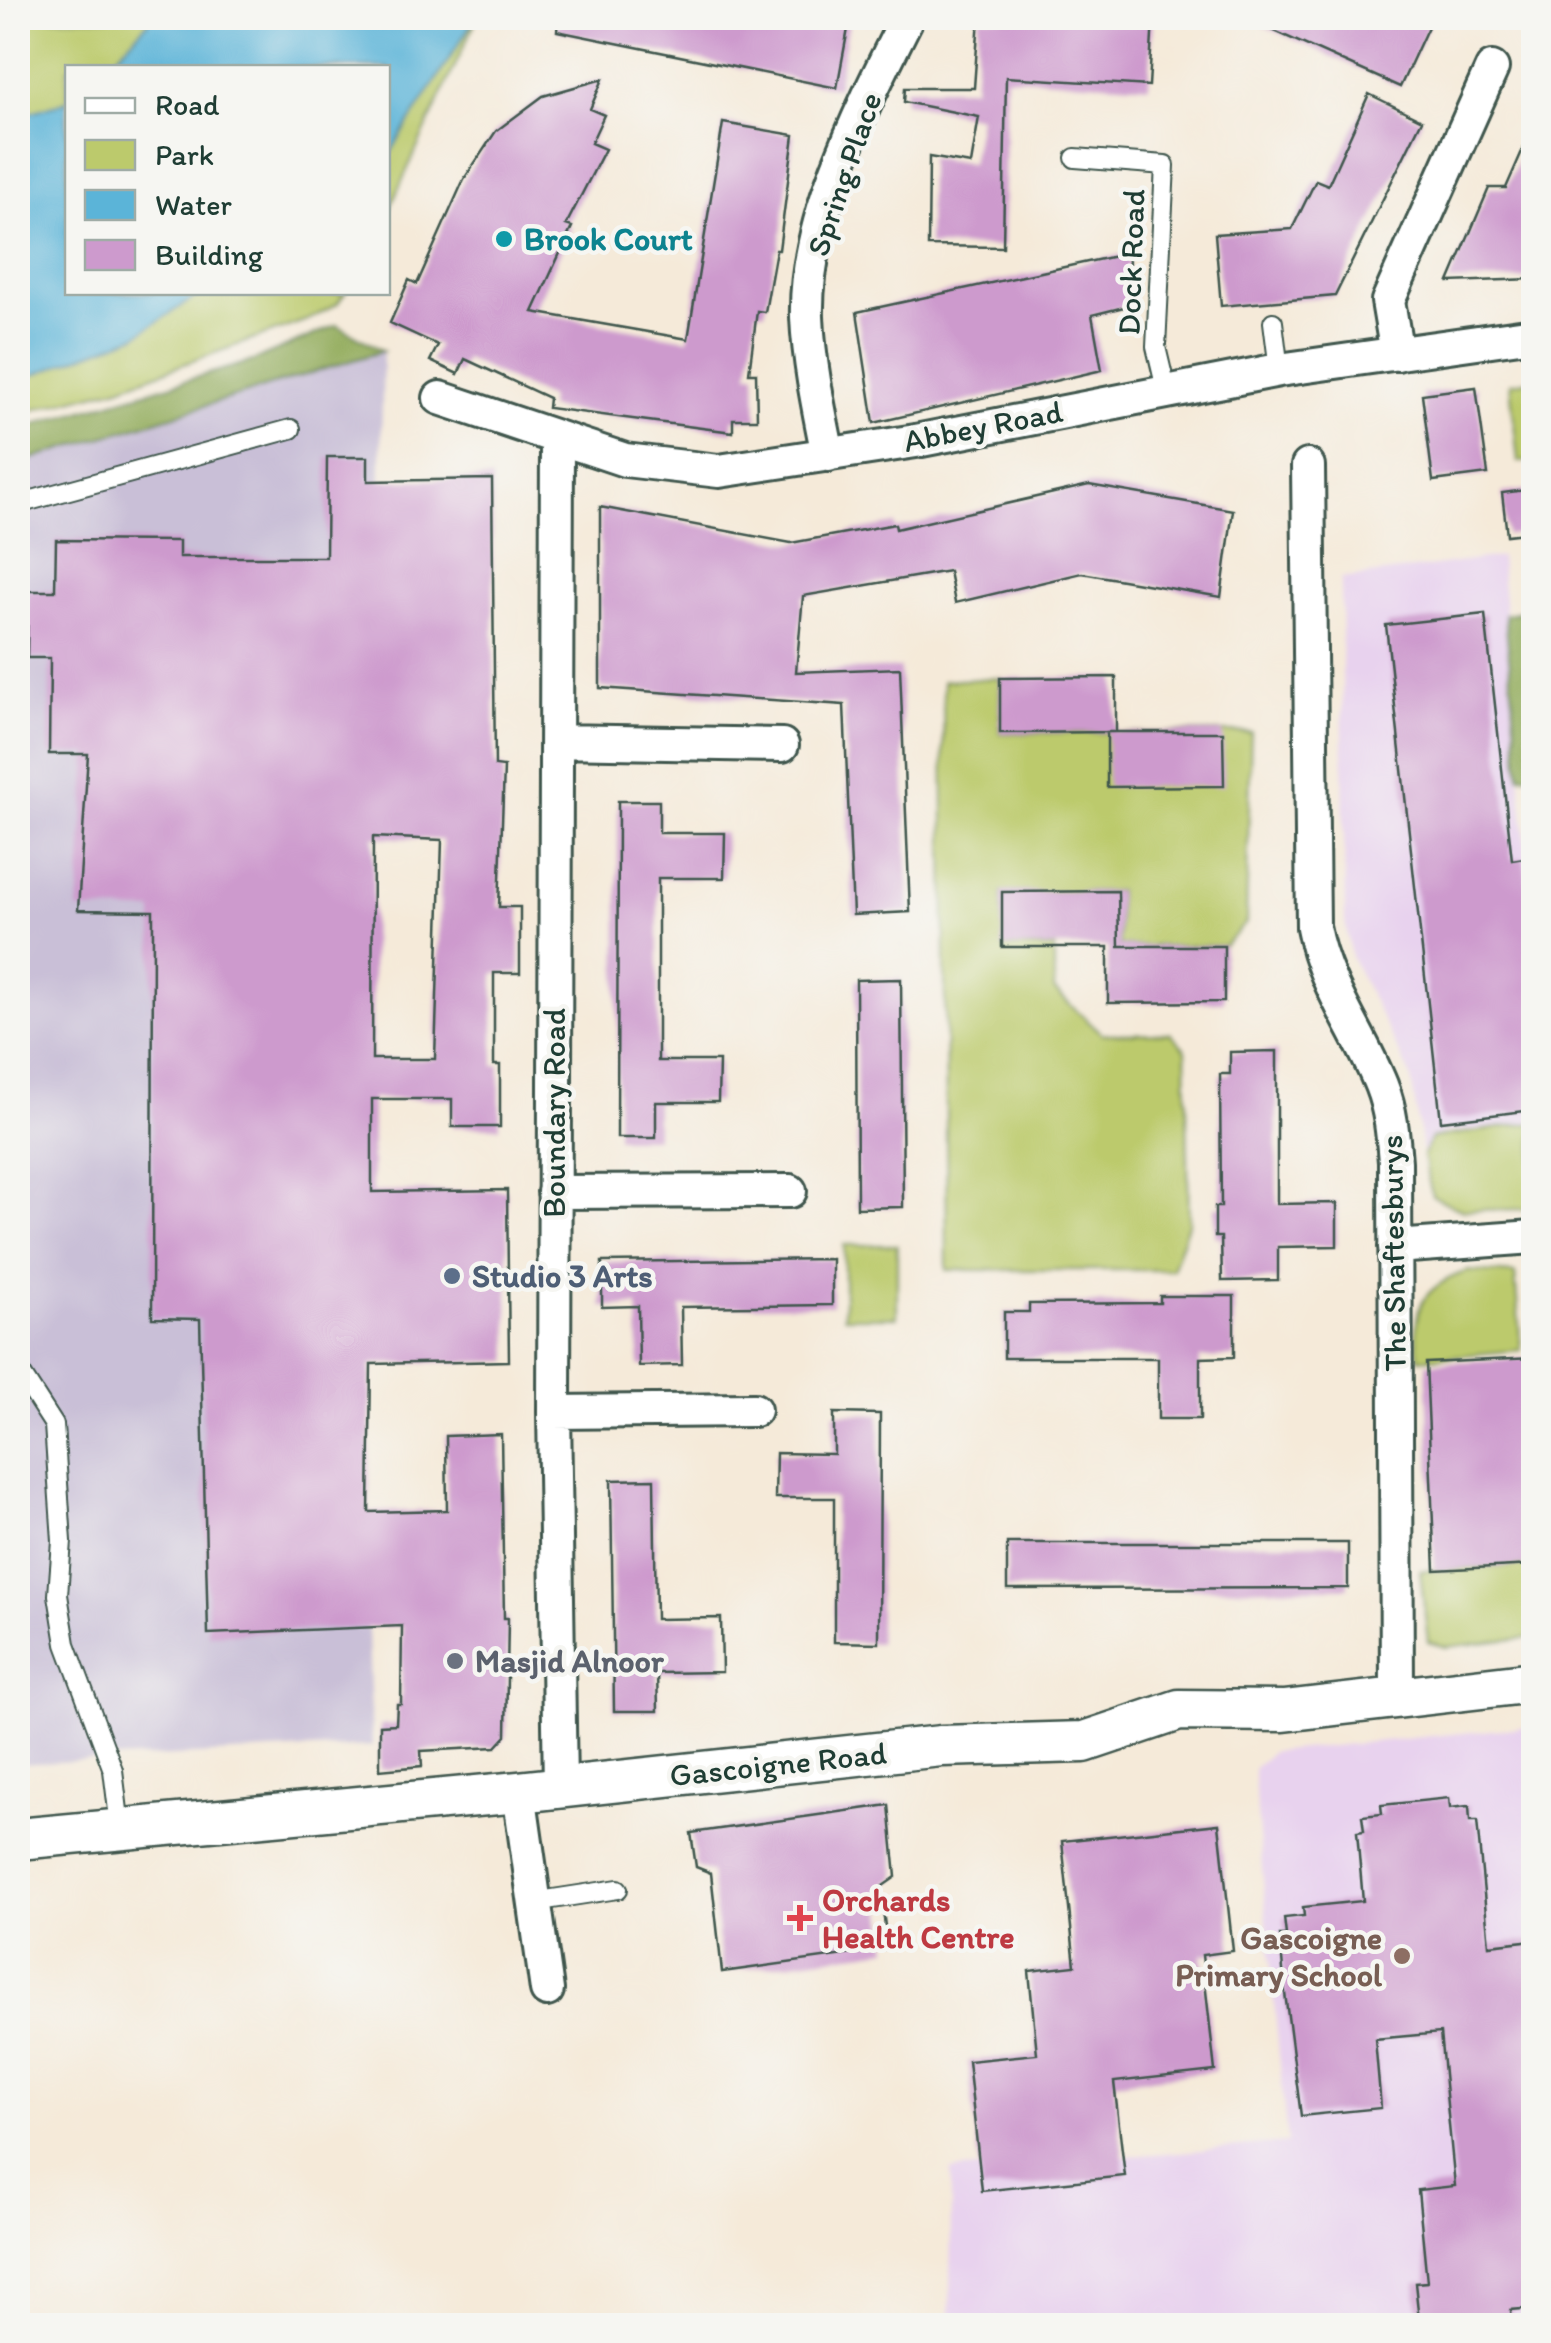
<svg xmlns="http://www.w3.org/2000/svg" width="1551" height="2343" viewBox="0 0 1551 2343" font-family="Itim,sans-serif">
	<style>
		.built { fill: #e8d2ee }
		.industrial { fill: #c9bfd7 }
		.green { fill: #bcca6c; stroke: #6e8450; stroke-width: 2.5 }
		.forest { fill: #95ae60; stroke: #5a764a; stroke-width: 2.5 }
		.water { fill: #5bb4d8; stroke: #3d7886; stroke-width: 2.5 }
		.building { fill: #cd9acd; fill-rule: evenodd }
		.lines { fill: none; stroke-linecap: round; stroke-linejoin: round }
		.service-casing { stroke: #3f574d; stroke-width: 22 }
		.minor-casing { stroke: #3f574d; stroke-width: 38 }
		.tertiary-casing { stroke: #3f574d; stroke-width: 45 }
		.service { stroke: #fff; stroke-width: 18 }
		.minor { stroke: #fff; stroke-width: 32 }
		.tertiary { stroke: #fff; stroke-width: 40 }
		.culture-dot { fill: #0f9aa8; stroke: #f6f6f2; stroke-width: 4 }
		.service-dot { fill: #5c6f8a; stroke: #f6f6f2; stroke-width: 4 }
		.worship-dot { fill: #6b7280; stroke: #f6f6f2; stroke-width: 4 }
		.health-dot { fill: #e0444e; stroke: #f6f6f2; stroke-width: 4 }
		.education-dot { fill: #8d6e63; stroke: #f6f6f2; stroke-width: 4 }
		.labels { text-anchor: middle; stroke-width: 9; stroke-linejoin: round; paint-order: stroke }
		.street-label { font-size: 32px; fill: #1f3d34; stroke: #f6f6f2 }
		.culture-label { font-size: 32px; font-weight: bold; fill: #0d838f; stroke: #f6f6f2; text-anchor: start }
		.service-label { font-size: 32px; font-weight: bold; fill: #4e5e75; stroke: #f6f6f2; text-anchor: start }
		.worship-label { font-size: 32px; font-weight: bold; fill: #5b616d; stroke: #f6f6f2; text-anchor: start }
		.health-label { font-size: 32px; font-weight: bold; fill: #be3a42; stroke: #f6f6f2; text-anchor: start }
		.education-label { font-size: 32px; font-weight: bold; fill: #785e54; stroke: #f6f6f2; text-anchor: end }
	</style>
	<rect width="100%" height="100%" fill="#f6f6f2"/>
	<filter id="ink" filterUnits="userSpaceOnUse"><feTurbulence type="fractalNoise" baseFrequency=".01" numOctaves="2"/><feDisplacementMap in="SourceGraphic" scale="20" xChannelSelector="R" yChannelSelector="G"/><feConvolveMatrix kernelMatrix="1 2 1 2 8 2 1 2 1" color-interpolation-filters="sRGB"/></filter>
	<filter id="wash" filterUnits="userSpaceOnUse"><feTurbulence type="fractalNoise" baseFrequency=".0048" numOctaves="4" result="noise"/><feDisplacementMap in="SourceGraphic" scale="40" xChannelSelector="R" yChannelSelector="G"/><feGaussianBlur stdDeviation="2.25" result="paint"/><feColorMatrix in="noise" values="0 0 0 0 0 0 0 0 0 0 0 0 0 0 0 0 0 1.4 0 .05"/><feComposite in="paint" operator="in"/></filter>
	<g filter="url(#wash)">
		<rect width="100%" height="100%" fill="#f5ead9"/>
		<path class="built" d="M1500,557L1529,877H1533V1123L1448,1132L1431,1138L1423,1156L1411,1077L1351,957L1345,921L1341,579Z
			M1533,1726V2325L950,2326L951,2171L1287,2143L1253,1769L1271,1752Z"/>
		<path class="industrial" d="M383,351L372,952L368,1627L372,1746L18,1764V463Z"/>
		<path class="green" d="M18,18H152L106,67L68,68L67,101L18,165Z
			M299,18H477L388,212V68H256Z
			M68,292L345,293L337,304L310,319L120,387L18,414V329Z
			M1533,380V461L1518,462L1510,383Z
			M1000,678V733L1251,732L1246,923L1224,946H1119L1118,891L1002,893L1003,947L1054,948V990L1102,1034L1170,1033L1186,1050L1189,1221L1172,1270H947L943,681Z
			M1533,1123V1209L1463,1210L1432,1196L1423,1156L1431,1138Z
			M844,1245H897V1317H844Z
			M1468,1271L1515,1274L1521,1350L1419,1359C1410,1312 1419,1287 1468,1271Z
			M1533,1565V1637L1446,1647L1428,1642L1420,1571Z"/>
		<path class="forest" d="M337,325L383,351L18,463V429L253,361Z
			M1533,610V774L1520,776L1505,614Z"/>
		<path class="water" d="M152,18H475L388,157V68L106,67Z
			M67,101L68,292L202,293L135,336L18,381V126L25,114Z"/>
		<g id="blocks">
			<path class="building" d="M558,18H850L837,88L557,31Z
				M979,18H1153L1149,86L1006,77L1003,247L928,246L929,157L971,164L979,117L904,102L905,88H974Z
				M1245,18H1432L1400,87Z
				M603,79L590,109L604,115L591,143L605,149L566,225L572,227L533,312L688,339L723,123L794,135L779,250H776L765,312L757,311L749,373H756L757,419H733V432L548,408L549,398L465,359L458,374L430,361L438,345L390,323L409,280L417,284L464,179L496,131L543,96Z
				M1369,94L1422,120L1335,296L1221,306L1215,234L1292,229L1316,180L1328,185Z
				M1534,124V279L1449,282L1489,188H1506Z
				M1129,253L1128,306L1092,315L1102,370L874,423L857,312Z
				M1476,387L1488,474L1433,481L1422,394Z
				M327,457H368V481L492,479L495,766L504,767L499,907H520V973H494V1065H500V1127H452V1099H372V1192L507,1190L509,1361L371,1364L369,1512L447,1510L446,1436L501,1434L504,1618H508L506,1736L496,1747L421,1751L422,1766L380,1770V1725L396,1724L397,1704H401L402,1626L208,1634L200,1319L152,1318L153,911L78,910L88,754H49L50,658H27L28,591H55L56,540L179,541V557H326ZM373,837L442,840L435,1059H372Z
				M1089,485L1233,510L1221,597L1082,573L955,603L949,571L803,596L796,672L900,668L910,912L853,915L844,705L600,688V507L791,543L895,524L896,529Z
				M1534,489V532L1507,535L1502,493Z
				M1485,614L1512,860L1524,858L1534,938V1110L1441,1121L1386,625Z
				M1116,677V732L1000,733V678Z
				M1107,732H1223L1224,786L1107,787Z
				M618,801H659V833H725L724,878H658V1061H719L718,1102H656V1138H617Z
				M1118,891L1119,946H1224V1002L1108,1003V947H1002V892Z
				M901,979L903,1207L857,1208L856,980Z
				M1277,1051V1204L1337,1203V1246L1278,1247V1280L1222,1281L1221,1237H1215V1207H1221L1220,1074H1230V1052Z
				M832,1259V1305L681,1307L682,1365L639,1366L638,1306L602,1307V1262Z
				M1160,1296H1234V1357L1200,1358V1419H1158V1358H1004V1312H1029V1304L1160,1303Z
				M1534,1358V1565L1435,1570L1426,1363Z
				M834,1413L880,1414L879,1643L834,1642V1498H775L776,1453L834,1454Z
				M654,1479L656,1619L721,1618L722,1672L657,1673L658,1711H614L611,1480Z
				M1007,1543H1348V1588L1007,1589Z
				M1449,1798L1450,1808L1469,1806L1470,1821H1477L1489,1945L1534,1940V2308L1511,2310L1512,2326H1472L1471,2315L1419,2320L1415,2283L1427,2282L1418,2190L1455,2186L1440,2033L1375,2039L1381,2108L1301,2116L1285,1993L1280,1935H1286L1284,1918L1304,1916L1303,1907L1363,1901L1357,1832L1364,1831L1362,1816L1382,1814L1381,1805Z
				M889,1805L896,1877L880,1888L888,1949L722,1972L711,1873L696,1867L691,1833Z
				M1219,1824L1233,1951L1202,1955L1215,2071L1114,2082L1125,2176L982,2191L968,2061L1037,2054L1029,1971L1075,1966L1062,1841Z"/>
		</g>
	</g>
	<g filter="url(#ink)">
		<use href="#blocks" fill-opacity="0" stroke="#3f574d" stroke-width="2.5"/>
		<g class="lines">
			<g class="service-casing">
				<path id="service" d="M1075,158L1165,165L1156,347L1166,389
					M1273,322L1279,370
					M18,504L291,429
					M18,1369L54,1425L62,1541L58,1595L66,1644L113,1770L120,1827
					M533,1902L618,1889"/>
			</g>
			<g class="minor-casing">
				<path id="minor" d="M1397,354L1388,301L1492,68
					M440,398L625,460L719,471L916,441L1279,370L1534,334
					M557,440L554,1412L560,1786
					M828,455C819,410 809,363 807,317C804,218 864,104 907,18
					M1308,466L1313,927C1324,986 1359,1031 1381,1085C1391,1110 1393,1136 1395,1162L1397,1697
					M557,741L782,745
					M554,1192L790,1191
					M1395,1247L1534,1237
					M554,1412L754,1410
					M519,1792L547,1990"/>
			</g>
			<g class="tertiary-casing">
				<path id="tertiary" d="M18,1839L519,1792L941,1746L1084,1742L1179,1710L1284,1711L1534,1682"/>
			</g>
			<use href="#service" class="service"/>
			<use href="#minor" class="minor"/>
			<use href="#tertiary" class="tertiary"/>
		</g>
	</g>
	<circle class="culture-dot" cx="504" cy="239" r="10"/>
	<circle class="service-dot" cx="452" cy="1276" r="10"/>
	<circle class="worship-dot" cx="455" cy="1661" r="10"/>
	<path class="health-dot" d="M795 1903h10v10h10v10h-10v10h-10v-10h-10v-10h10z"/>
	<circle class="education-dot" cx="1402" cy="1956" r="10"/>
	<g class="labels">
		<g class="street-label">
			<text transform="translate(844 174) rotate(-71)" y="11">Spring Place</text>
			<text transform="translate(1131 262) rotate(-88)" y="11">Dock Road</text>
			<text transform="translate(983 426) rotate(-11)" y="11">Abbey Road</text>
			<text transform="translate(554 1113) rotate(-90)" y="11">Boundary Road</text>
			<text transform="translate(1393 1253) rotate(-91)" y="11">The Shaftesburys</text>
			<text transform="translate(778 1764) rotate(-6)" y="11">Gascoigne Road</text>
		</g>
		<g class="culture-label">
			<text x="524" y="250">Brook Court</text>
		</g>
		<g class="service-label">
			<text x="472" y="1287">Studio 3 Arts</text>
		</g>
		<g class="worship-label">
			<text x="475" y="1672">Masjid Alnoor</text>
		</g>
		<g class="health-label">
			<text x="822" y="1911">Orchards<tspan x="822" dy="37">Health Centre</tspan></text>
		</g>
		<g class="education-label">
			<text x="1382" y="1949">Gascoigne<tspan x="1382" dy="37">Primary School</tspan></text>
		</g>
	</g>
	<rect width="1551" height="2343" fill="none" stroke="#f6f6f2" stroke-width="60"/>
	<rect x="65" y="65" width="325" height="230" fill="#f6f6f2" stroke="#a0aca6" stroke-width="2.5"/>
	<rect x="85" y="98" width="50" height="15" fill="#ffffff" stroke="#a0aca6" stroke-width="2.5"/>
	<text x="155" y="115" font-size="30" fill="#1f3d34">Road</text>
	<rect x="85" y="140" width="50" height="30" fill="#bcca6c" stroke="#a0aca6" stroke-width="2.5"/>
	<text x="155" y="165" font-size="30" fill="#1f3d34">Park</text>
	<rect x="85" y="190" width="50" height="30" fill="#5bb4d8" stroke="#a0aca6" stroke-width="2.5"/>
	<text x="155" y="215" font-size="30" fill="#1f3d34">Water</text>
	<rect x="85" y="240" width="50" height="30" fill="#cd9acd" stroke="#a0aca6" stroke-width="2.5"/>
	<text x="155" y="265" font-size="30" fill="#1f3d34">Building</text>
</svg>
